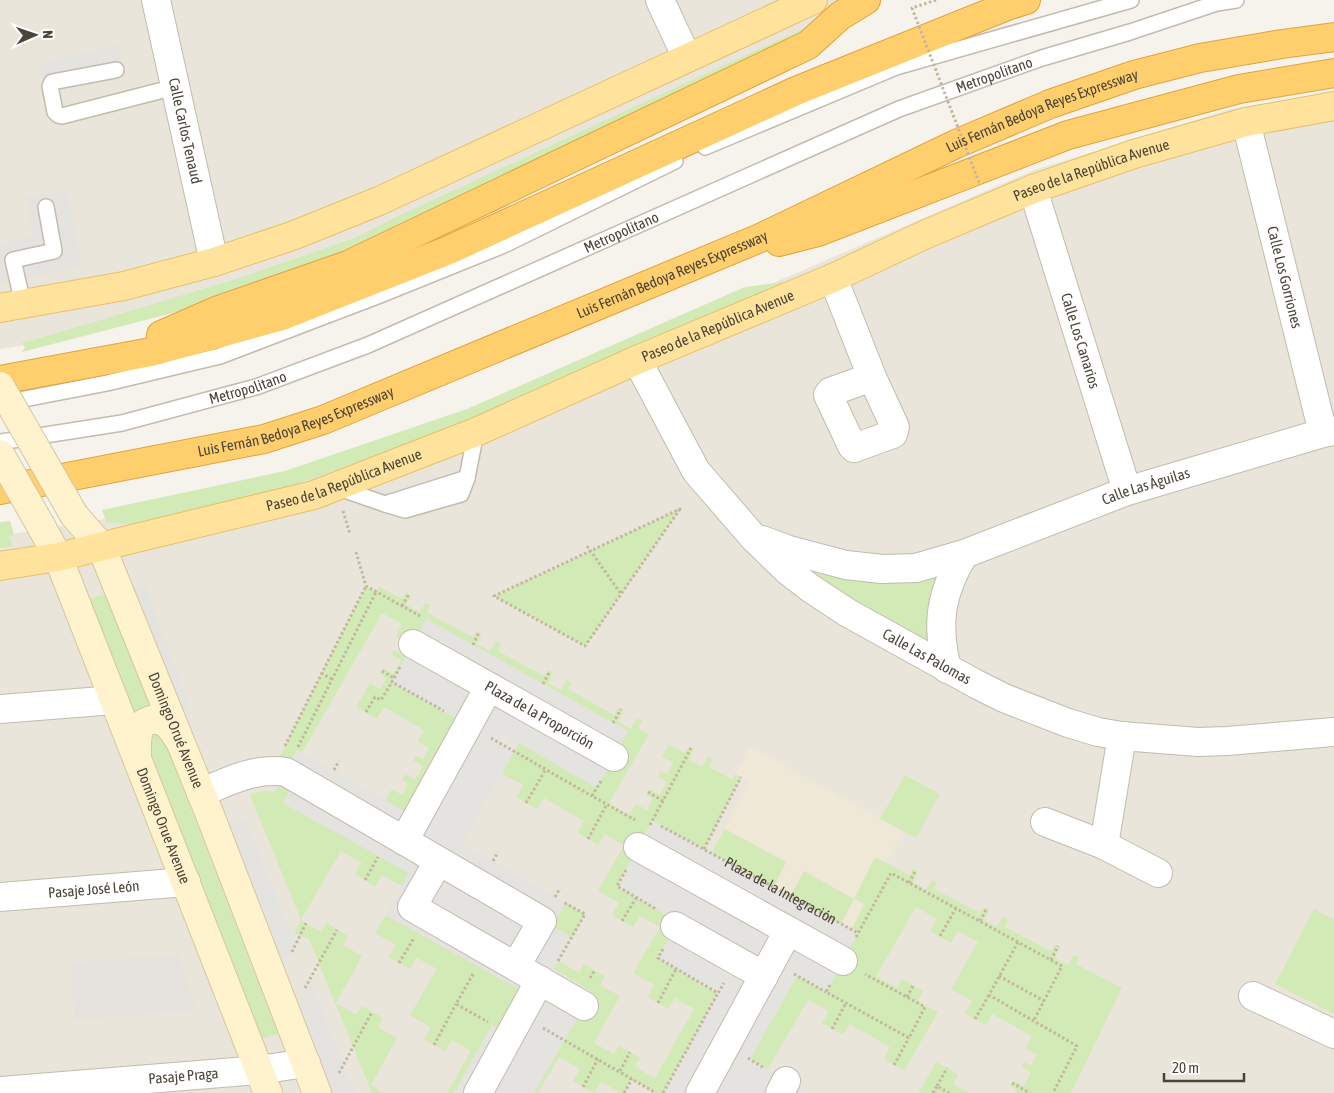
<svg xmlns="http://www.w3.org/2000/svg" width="1334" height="1093" viewBox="0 0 1334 1093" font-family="'Asap Condensed',sans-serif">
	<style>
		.residential { fill: #eae5da }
		.industrial { fill: #e6e2dd }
		.education { fill: #efe8d6 }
		.green { fill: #d2eab5 }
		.parking { fill: #e5e3e0 }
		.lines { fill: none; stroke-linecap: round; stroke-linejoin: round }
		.lane-casing { stroke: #c2bbae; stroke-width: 18 }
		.street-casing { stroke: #c2bbae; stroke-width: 30 }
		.secondary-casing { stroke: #d6c79b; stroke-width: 30 }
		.primary-casing { stroke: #e6c16a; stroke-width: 30 }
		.highway-casing { stroke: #e0a43c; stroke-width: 30 }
		.path { stroke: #c4b79f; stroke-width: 3; stroke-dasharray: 2.5 2.5; stroke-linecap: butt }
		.lane { stroke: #fff; stroke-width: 15 }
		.street { stroke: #fff; stroke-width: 28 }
		.secondary { stroke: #fff3cd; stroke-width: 28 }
		.primary { stroke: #ffe39c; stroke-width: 28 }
		.highway { stroke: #ffcf6e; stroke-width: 28 }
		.secondary-bridge-casing { stroke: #d6c79b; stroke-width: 30; stroke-linecap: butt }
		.path-bridge { stroke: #c4b79f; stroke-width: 3; stroke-dasharray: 2.5 2.5; stroke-linecap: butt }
		.secondary-bridge { stroke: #fff3cd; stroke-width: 28 }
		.labels { text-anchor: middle; stroke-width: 4.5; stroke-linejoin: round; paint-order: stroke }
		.street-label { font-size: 15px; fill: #4b4439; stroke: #fff }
	</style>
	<rect width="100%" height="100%" fill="#f6f3ec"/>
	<path class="residential" d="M0,0H848L803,35L370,237L39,343L0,349Z
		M1334,92V1093H0V536L135,514L283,481L566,373L1034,170L1231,109Z"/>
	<path class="industrial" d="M178,955L196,1010L75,1020L70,963Z"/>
	<path class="education" d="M750,747L903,831L852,929L711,853L749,783L735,774Z"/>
	<path class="green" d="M822,20L803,41L368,244L215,302L22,352L25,347L22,343L91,323L242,277L357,237L396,217Z
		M797,280L474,421L288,487L137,525L106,522L102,510L285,471L467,409L745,287Z
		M680,509L585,646L494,596Z
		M10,521L14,534L9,537L13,546L0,548V522Z
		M789,550L816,557L964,554L943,652L848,613Z
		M366,586L376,592L379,586L402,599L406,592L411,595L406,605L420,612L425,603L430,605L427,613L473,637L477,631L482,634L477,644L490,651L496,641L501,644L498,651L544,676L548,670L553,672L548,683L561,690L567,680L572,683L568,689L614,715L618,708L623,711L618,721L631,729L637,718L642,721L638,728L649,734L609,803L629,815L636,804L647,810L653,798L647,795L650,789L660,795L667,782L658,776L661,771L667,774L673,763L662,757L669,745L685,753L689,747L694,749L689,760L702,767L708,757L713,760L709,767L732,779L735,774L741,777L704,849L652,821L617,886L678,922L658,959L718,993L663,1093H656L632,1079L624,1093H620L601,1082L594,1093L573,1081L580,1069L559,1057L538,1093H534L592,992L554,969L559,961L579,973L584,964L605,976L600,985L620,996L594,1043L614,1054L619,1046L640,1058L635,1067L655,1078L694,1009L675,998L668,1009L648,997L654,985L633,973L660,927L640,916L633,927L612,915L619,903L598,891L624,845L605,834L598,845L578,833L584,821L544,798L537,809L516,797L523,785L502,774L518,743L614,757L628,731L426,619L392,682L459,720L407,813L385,801L392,789L402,795L408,784L402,780L405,774L415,780L423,766L413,761L416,756L423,759L429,748L418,742L424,730L384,707L377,719L356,707L370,683L380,689L387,678L380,674L383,668L393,674L401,660L391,655L394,650L401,654L407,642L396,636L402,624L382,613L302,753L286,772L273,770Z
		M107,593L152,708H143L135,717L90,599Z
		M154,733L163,737L278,1034L259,1039L146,744L150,735Z
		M905,775L940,794L916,838L880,819Z
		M279,785L289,791L283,803L410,873L402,886L382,875L375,887L355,874L362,863L341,851L301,920L321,932L327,923L348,936L343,945L362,956L336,1003L356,1015L362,1006L383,1018L378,1027L397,1038L371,1085L384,1093H372L309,939L294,934L301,920L250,795L264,791L274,792Z
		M725,829L786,862L774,887L711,853Z
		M875,857L909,875L913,869L918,872L913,882L926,890L932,880L937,882L934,889L980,913L984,907L989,910L984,920L997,927L1003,917L1008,920L1005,927L1051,951L1055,945L1060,947L1055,958L1069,965L1074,955L1079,957L1076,964L1122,988L1071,1093H1015L1017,1090L1010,1086L1014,1081L1024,1086L1031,1073L1022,1067L1024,1062L1031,1066L1037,1055L1026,1048L1032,1036L992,1014L986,1025L965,1014L972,1001L951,989L978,942L958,931L951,943L930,931L937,919L916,907L876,976L897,988L902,979L923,991L918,1001L938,1012L904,1071L884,1059L890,1047L850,1024L843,1035L822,1023L829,1011L808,1000L767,1070L750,1059L797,975L826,992L858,933L852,929L864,904L854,899L841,924L790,896L804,871L854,899Z
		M566,903L585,914L572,938L552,926Z
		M1314,909L1334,920V1014L1275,984Z
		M386,915L524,992L503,1031L492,1025L454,1093H447L471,1051L452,1040L445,1051L424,1039L431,1028L410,1015L437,969L417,958L410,969L389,957L396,945L375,933Z
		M936,1062L958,1074L953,1084L969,1093H919Z"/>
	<path class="parking" d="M118,45L125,76L45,95L38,64Z
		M66,190L82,266L0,283V244L33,237L26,198Z
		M145,584L189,707L169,714L120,593Z
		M426,619L628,731L597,788L519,743L517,746L509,742L511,739L504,735L500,743L514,751L462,843L566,903L552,926L572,938L554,969L592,992L534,1093H454L492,1025L502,1031L524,992L386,915L409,873L283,803L289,791L279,785L297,749L406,813L459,720L392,682Z
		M245,817L296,944L275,985L217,834Z
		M652,821L858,933L826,992L797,976L750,1059L808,1093H663L718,993L658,958L678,922L617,886Z
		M310,979L355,1093H317L288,1018Z"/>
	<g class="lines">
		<g class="lane-casing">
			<g id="lane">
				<path d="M116,70L52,82L50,86L55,112L58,115L62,116L175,87"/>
				<path d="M705,147L896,67L1131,0"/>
				<path d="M23,304L13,260L54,251L46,207"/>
				<path d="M4,403L107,383L220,356L380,295L504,245L675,161"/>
				<path id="s2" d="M0,442L122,423L256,387L368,345L899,109L1042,58L1130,32L1217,3L1236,0"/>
				<path d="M336,487L385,504L467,478L476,432"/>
				<path d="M385,504L405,510L461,494L467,478"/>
			</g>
		</g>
		<g class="street-casing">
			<g id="street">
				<path id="s3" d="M156,0L214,262"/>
				<path d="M660,0L687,58"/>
				<path id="s4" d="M1246,122L1323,433"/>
				<path id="s5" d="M1033,189L1127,491"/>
				<path d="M833,278L872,377L895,427L893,434L854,448L852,446L828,395L830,392L872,377"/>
				<path id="s6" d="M637,360L696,471L754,538L788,571L810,588L848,613L976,684L1004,698L1068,723L1098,732L1122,736L1198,742L1227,741L1334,732"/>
				<path id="s7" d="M762,540L789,550L846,565L882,569L916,568L964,554L1127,491L1323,433L1334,431"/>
				<path id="s8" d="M413,644L614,757"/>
				<path d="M947,669C936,624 940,594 964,554"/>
				<path d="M0,709L114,700"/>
				<path d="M1122,736L1104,845L1158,873"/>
				<path d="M201,793C228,781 256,767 286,772L542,921L516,966"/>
				<path d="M1045,822L1104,845"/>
				<path d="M404,841L489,687"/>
				<path d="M638,847L843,961"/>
				<path d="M438,862L412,907L584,1006"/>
				<path id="s9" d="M0,897L186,882"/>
				<path d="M675,926L764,976"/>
				<path d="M1253,996L1334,1034"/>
				<path id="s10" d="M0,1091L259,1070L306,1063"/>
				<path d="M478,1093L540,980"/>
				<path d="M700,1093L788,931"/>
				<path d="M780,1093L786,1081"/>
			</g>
		</g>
		<g class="secondary-casing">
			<g id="secondary">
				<path id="s11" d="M74,515L101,546L208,810L317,1093"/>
				<path id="s12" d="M41,526L58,557L268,1093"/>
				<path d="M137,756C137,747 136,736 140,728C141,725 145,722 148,721C164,715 172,729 179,740"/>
			</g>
		</g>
		<g class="primary-casing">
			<g id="primary">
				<path d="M0,308L124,286L214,262L292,236L379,201L813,0"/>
				<path id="s13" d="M0,566L58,557L314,495L476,432L637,360L833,278L922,236L1033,189L1134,154L1246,122L1334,106"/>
			</g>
		</g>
		<g class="highway-casing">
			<g id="highway">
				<path d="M779,242L818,232L1068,135L1239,89L1334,73"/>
				<path d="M161,335L216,311L348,265L808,45L840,16L866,0"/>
				<path d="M0,380L151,352L282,316L449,250L796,91L1007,6L1026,0"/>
				<path id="s14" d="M0,490L264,439L323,420L760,238L956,144L1050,104L1134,75L1200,58L1282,44L1334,37"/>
			</g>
		</g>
		<g class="path">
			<path d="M680,509L585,646L494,596Z"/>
			<path d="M343,511L350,534"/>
			<path d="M587,546L621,594"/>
			<path d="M356,552L366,586L420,616"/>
			<path d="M402,606L409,594"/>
			<path d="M473,645L479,632"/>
			<path d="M400,667L392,682L444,711"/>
			<path d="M382,671L394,678"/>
			<path d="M321,673L332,679"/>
			<path d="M543,684L550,671"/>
			<path d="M366,712L375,697L381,700L392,682"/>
			<path d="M613,723L621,709"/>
			<path d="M491,738L592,796"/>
			<path d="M285,746L366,586"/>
			<path d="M298,747L376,592"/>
			<path d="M334,770L339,761"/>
			<path d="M601,781L592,796L635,820"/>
			<path d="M648,792L663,801"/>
			<path d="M526,803L546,769"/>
			<path d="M650,825L691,748"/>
			<path id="s1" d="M661,826L858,933"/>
			<path d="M588,839L607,804"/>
			<path d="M704,849L741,777"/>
			<path d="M493,861L498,852"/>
			<path d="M626,870L617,886L656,909"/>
			<path d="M365,880L378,857"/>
			<path d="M909,883L915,871"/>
			<path d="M555,897L560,888"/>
			<path d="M622,921L636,898"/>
			<path d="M980,921L987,908"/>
			<path d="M940,936L956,908"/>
			<path d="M856,937L891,873L1062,966L1034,1020"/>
			<path d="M1018,942L989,995L1077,1046L1053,1093"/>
			<path d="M663,949L658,958L718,993L724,983"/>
			<path d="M292,952L306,923"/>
			<path d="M1051,960L1058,946"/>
			<path d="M558,961L585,914L563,902"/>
			<path d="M399,963L414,938"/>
			<path d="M473,974L456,1004L488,1022"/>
			<path d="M794,974L826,992"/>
			<path d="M999,976L1044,1001"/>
			<path d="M590,978L595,970"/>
			<path d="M830,985L826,992L909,1038L925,1007L865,974"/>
			<path d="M305,988L337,930"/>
			<path d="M907,997L913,986"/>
			<path d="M658,1003L676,969"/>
			<path d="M975,1019L989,995"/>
			<path d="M543,1028L656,1093"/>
			<path d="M832,1029L846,1003"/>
			<path d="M434,1045L456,1004"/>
			<path d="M748,1058L764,1068"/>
			<path d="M894,1065L909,1038"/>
			<path d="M620,1071L630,1052"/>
			<path d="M339,1073L372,1012"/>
			<path d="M1012,1083L1030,1093"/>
			<path d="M937,1086L947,1068"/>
			<path d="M583,1087L598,1059"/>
			<path d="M624,1093L632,1079"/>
			<path d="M663,1093L718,993"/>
			<path d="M933,1093L937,1086L949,1093"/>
		</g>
		<use href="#lane" class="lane"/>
		<use href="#street" class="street"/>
		<use href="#secondary" class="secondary"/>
		<use href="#primary" class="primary"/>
		<use href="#highway" class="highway"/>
		<g class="secondary-bridge-casing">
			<path id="secondary-bridge" d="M0,386L74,515
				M0,454L41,526"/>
		</g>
		<path class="path-bridge" d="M936,0L912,8L980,185"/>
		<use href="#secondary-bridge" class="secondary-bridge"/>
	</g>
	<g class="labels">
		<g class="street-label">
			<text dy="5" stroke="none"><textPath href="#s2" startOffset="1064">Metropolitano</textPath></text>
			<text dy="5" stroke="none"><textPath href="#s14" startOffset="1114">Luis Fernán Bedoya Reyes Expressway</textPath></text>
			<text dy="5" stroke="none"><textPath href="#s3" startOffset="134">Calle Carlos Tenaud</textPath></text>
			<text dy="5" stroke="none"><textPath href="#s13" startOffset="1165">Paseo de la República Avenue</textPath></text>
			<text dy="5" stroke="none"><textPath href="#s2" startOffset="659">Metropolitano</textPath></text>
			<text dy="5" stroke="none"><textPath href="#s14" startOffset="709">Luis Fernán Bedoya Reyes Expressway</textPath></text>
			<text dy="5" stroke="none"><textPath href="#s4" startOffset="160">Calle Los Gorriones</textPath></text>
			<text dy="5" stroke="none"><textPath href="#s13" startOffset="760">Paseo de la República Avenue</textPath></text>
			<text dy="5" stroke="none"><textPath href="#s5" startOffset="159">Calle Los Canarios</textPath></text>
			<text dy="5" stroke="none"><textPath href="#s2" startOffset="254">Metropolitano</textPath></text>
			<text dy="5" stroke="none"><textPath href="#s14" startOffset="304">Luis Fernán Bedoya Reyes Expressway</textPath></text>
			<text dy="5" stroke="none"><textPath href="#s13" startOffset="355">Paseo de la República Avenue</textPath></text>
			<text dy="5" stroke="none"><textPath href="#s7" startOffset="402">Calle Las Águilas</textPath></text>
			<text dy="5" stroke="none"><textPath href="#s6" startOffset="425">Calle Las Palomas</textPath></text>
			<text dy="5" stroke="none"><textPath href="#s8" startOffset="145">Plaza de la Proporción</textPath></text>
			<text dy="5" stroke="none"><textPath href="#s11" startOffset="240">Domingo Orué Avenue</textPath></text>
			<text dy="5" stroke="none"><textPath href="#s12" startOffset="324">Domingo Orue Avenue</textPath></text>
			<text dy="5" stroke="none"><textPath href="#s9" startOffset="94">Pasaje José León</textPath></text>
			<text dy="5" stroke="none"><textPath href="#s1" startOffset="136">Plaza de la Integración</textPath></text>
			<text dy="5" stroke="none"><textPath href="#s10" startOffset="184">Pasaje Praga</textPath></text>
		</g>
	</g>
	<g transform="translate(35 35) rotate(88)" stroke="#ffffff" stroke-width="4" paint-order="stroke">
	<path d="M0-4L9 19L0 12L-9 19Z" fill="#4b4439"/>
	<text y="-8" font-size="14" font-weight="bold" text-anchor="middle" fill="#4b4439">N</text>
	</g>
	<path d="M1164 1073v8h80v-8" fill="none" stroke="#4b4439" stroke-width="2.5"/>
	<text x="1172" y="1073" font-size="15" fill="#4b4439" stroke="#ffffff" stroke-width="4" paint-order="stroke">20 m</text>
</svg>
